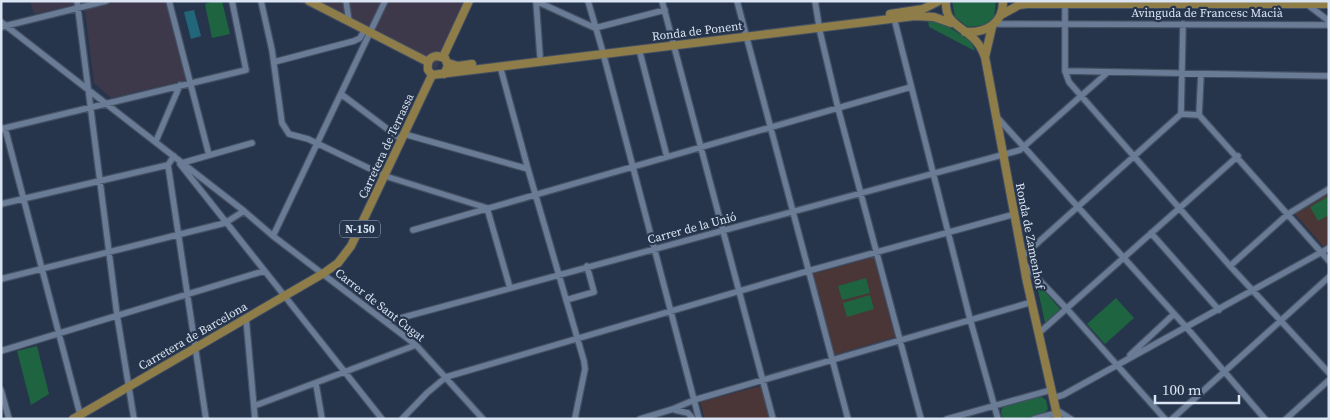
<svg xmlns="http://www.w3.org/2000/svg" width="1330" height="420" viewBox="0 0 1330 420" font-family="'Source Serif 4',serif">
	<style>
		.industrial { fill: #3e394a }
		.education { fill: #4b3637 }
		.green { fill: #1e6441 }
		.water { fill: #226779 }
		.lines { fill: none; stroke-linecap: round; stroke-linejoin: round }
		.minor-casing { stroke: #445063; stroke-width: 8 }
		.major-casing { stroke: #445063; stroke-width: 10 }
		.minor { stroke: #6a7b95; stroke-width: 5.5 }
		.major { stroke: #8e7d48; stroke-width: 8 }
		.labels { text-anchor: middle; stroke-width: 4.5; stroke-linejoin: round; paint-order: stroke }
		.shield { fill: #26354c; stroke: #a4b0c1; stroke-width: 1 }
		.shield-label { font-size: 11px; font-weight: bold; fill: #dae4f3 }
		.street-label { font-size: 12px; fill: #dae4f3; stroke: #26354c }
	</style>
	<rect width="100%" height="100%" fill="#26354c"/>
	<path class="industrial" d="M30,1H166L186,80L111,98L94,83L85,11L74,5L34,14Z
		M296,1H467L436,69Z"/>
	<path class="education" d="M1329,193V244L1324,247L1295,214Z
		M874,257L895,337L834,355L812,274Z
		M761,386L770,419H705L700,402Z"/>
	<path class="green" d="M214,1H222L230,34L212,38L205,4Z
		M952,1H996L994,17L985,25L968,27L955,17Z
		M928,20L944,24L971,41L975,51L929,27Z
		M1329,196V215L1318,221L1310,207Z
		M866,278L870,293L842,300L838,286Z
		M1036,281L1060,309L1045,323Z
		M870,295L874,309L847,317L843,303Z
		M1116,298L1134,318L1105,344L1087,324Z
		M37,346L49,394L31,405L17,351Z
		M1040,396L1046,400L1048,409C1041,420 1015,419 1002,419L1001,410L1003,407Z"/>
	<path class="water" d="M194,10L201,36L191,39L184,12Z"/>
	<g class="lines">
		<g class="minor-casing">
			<path id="minor" d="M77,1L117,315L134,419
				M169,1L209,155
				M261,1L272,50L282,123L289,134L308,139L385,176L487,208
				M346,1L349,21
				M536,1L595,28
				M536,1L540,56
				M588,1L602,49L699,419
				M662,1L773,419
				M737,1L848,419
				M815,1L820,32L838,108L921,419
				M1065,1V71L1069,82L1230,266L1329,373
				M1308,5L1329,21
				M894,18L970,319L998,419
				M1,22L244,211L273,236L416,345L483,419
				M995,24L1329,25
				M1,27L106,1
				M595,28L665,10
				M639,49L667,157
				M274,62L354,41L360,38L365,29
				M500,66L528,169L584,361L585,369L575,418
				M1065,71L1329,76
				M1201,74L1199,115L1329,261
				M341,94L402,140
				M1181,114L1183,24
				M996,116L1187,328L1265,419
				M5,128L80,414
				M1,129L246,70L232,1
				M404,134L528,169
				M156,141L180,85
				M182,163L252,143
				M180,164L382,419
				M168,165L206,419
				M1,204L168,165L174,156
				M487,208L510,288
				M413,230L911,87
				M1151,233L1219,310
				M273,236L385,1
				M1023,256L1181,114L1199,115
				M1024,264L1067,309L1165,419
				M1230,266L1288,214L1329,189
				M1,279L225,223L244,211
				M566,300L594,292L587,266
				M246,318L255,419
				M386,322L1020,150L1107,73
				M1039,333L1238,156
				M1,351L264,271
				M1130,355L1174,314
				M316,384L322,419
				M1,390L9,419
				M1053,398L1063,395L1329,248
				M254,406L416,345
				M675,410L688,413L693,419
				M402,419L427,393L446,377L808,271L1015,214
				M640,419L673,409L694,400L1032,302
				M947,419L1051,390
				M1034,419L1060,412L1071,419
				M1172,419L1329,277
				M1286,419L1329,380"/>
		</g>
		<g class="major-casing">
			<path id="major" d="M309,1L428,62
				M946,1C945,23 958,24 972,37C978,42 982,49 985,57L1027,282L1058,419
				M890,14L923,9L939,1
				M1001,15L1019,5L1027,4H1329
				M965,32C986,33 1003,24 1003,1
				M443,57L469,1
				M985,57L992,27
				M448,63L458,66L472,64
				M444,74L448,66L445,58L437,56C429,57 427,62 428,70L432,75L464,71L915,16L934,17L951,23
				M73,419L324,273L338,263L351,246L432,75"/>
		</g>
		<use href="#minor" class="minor"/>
		<use href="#major" class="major"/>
	</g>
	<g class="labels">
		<rect class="shield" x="340" y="220.5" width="40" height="17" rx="4"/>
		<g class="shield-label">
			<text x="360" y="233">N-150</text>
		</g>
		<g class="street-label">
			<text x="1207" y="17">Avinguda de Francesc Macià</text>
			<text transform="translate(697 31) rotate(-7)" y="4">Ronda de Ponent</text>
			<text transform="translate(386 146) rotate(-65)" y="4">Carretera de Terrassa</text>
			<text transform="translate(692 228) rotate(-15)" y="4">Carrer de la Unió</text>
			<text transform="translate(1030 236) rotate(79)" y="4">Ronda de Zamenhof</text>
			<text transform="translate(380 305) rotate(38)" y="4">Carrer de Sant Cugat</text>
			<text transform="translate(193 336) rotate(-30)" y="4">Carretera de Barcelona</text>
		</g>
	</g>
	<rect width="1330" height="420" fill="none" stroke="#dae4f3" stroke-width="5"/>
	<path d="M1155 395v8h84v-8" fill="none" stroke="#dae4f3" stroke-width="2.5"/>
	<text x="1162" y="395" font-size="15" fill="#dae4f3" stroke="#26354c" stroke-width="4" paint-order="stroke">100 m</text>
</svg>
